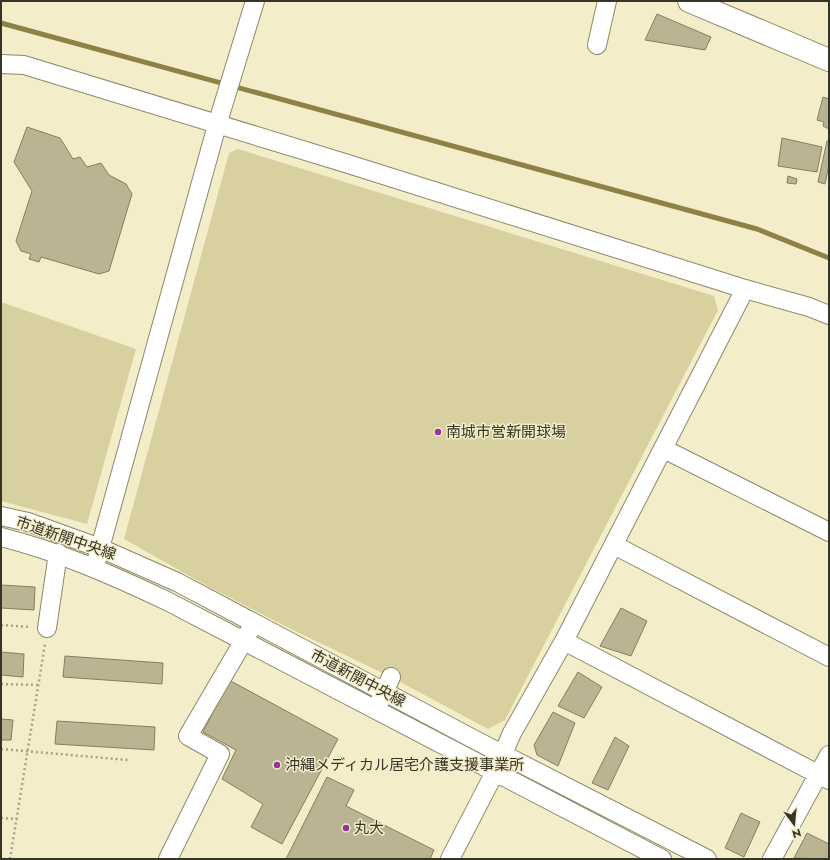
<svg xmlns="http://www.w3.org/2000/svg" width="830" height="860" viewBox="0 0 830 860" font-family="Jost,'Noto Sans JP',sans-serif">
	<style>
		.green { fill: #d9d09f }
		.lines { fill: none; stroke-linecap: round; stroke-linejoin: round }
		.stream { stroke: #8d8146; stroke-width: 5 }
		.building { fill: #bab493; stroke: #857f60 }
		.minor-casing { stroke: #8e8869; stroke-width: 20 }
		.highway-casing { stroke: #8e8869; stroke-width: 24 }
		.path { stroke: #a7a388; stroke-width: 2.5; stroke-dasharray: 2 3; stroke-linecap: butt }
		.minor { stroke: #fff; stroke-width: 18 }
		.highway { stroke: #fff; stroke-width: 22 }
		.poi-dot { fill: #983399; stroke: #f3edca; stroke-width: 1.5 }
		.labels { text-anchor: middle; stroke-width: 3; stroke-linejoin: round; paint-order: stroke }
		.poi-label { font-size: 15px; fill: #373527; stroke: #f3edca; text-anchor: start }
		.street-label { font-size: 15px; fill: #373527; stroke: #f3edca }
	</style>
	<rect width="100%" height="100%" fill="#f3edca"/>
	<path class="green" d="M238,149L714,296L718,310L505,720L488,729L391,677L293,630L207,586L124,539L229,153Z
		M1,302L136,349L87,524L1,501Z"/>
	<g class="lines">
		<path class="stream" d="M1,23L757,229L829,258"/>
	</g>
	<path class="building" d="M657,14L711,37L705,50L645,40Z
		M823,97L829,99V129L823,126L824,122L817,120Z
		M27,127L60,138L73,159L80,157L87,167L101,163L109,175L126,184L132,194L109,271L99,274L41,257L39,262L29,259L31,254L21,251L16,241L32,191L14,162Z
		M782,138L822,147L817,172L778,166Z
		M827,141H829V165L825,184L818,182Z
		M788,176L797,179L796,184L787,183Z
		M1,585L35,587L34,610L1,608Z
		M621,608L647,621L631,656L600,646Z
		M1,652L24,654L23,677L1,675Z
		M65,656L163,663L162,684L63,677Z
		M578,672L602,687L584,718L558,706Z
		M229,680L338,739L282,844L251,827L263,804L222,779L236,750L203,732Z
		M553,712L575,723L558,766L537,755L534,745Z
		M1,719L13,720L11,740H1Z
		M57,721L155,727L154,750L55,744Z
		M615,737L629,746L608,790L592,783Z
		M327,777L354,790L346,806L434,850L430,859H286Z
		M741,813L760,822L744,857L725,848Z
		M807,833L829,844V859L794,858Z"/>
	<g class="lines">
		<g class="minor-casing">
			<path id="minor" d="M597,45L607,1
				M1,64L24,65L345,163L745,289L809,307L829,315
				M664,449L829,532
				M1,516L28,522L100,548L177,582L479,742L707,859
				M1,537C60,552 112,575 167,601L662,859
				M614,545L829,657
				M97,559L217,125L255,1
				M47,628L58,553
				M564,641L829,780
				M379,703L391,677
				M168,859L220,754L188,736L250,630
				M450,859L495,772L512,733L564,641L745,289
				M772,859L829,755"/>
		</g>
		<g class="highway-casing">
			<path id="highway" d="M689,1L829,60"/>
		</g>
		<path class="path" d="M1,625L31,627
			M1,684L38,685
			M1,749L128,760
			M1,818L18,819
			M10,859L45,644"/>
		<use href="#minor" class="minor"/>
		<use href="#highway" class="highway"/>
	</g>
	<g class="poi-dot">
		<circle cx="438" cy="432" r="4"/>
		<circle cx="277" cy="765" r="4"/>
		<circle cx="346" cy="828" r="4"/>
	</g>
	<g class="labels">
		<g class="poi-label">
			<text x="446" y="437">南城市営新開球場</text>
			<text x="285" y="770">沖縄メディカル居宅介護支援事業所</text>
			<text x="354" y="833">丸大</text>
		</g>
		<g class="street-label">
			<text transform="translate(66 538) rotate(19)" y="5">市道新開中央線</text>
			<text transform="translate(358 678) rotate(28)" y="5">市道新開中央線</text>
		</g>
	</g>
	<rect width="830" height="860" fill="none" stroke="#373527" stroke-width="4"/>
	<g transform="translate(794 824) rotate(164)" stroke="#f3edca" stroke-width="3" paint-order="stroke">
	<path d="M0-3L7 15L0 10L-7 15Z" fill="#373527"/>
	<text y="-6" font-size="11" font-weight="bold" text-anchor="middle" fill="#373527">N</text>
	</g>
</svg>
